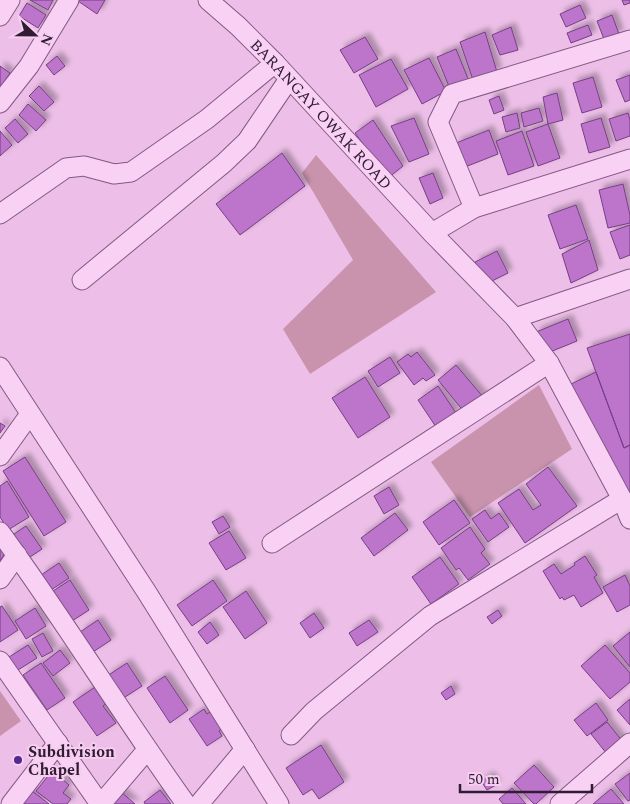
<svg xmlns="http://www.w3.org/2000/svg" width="630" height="804" viewBox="0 0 630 804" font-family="Spectral,serif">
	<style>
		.green { fill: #ca93ad }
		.building { fill: #bc75cb; stroke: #763e84; filter: url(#shadow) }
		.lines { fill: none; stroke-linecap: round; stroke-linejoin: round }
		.minor-casing { stroke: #835885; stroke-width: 21 }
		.minor { stroke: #f8d1f4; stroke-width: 19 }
		.poi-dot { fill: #542893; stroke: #f5cef0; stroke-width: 2 }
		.labels { text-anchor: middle; stroke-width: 4; stroke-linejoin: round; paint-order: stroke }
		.street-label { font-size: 16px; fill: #321c35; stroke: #f5cef0 }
		.poi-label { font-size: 16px; font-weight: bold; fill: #321c35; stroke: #f5cef0; text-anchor: start }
	</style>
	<defs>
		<filter id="shadow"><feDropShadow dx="4.5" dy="-4.5" stdDeviation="2.5" flood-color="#0004"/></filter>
	</defs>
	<rect width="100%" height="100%" fill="#edbfe8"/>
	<path class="green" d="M316,155L436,292L310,374L283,329L353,260L302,173Z
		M539,385L572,449L470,517L431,462Z
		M0,691L21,721L0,736Z"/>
	<path class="building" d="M30,0H53L48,10Z
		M79,0H105L97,14L78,1Z
		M622,0H630V3L624,5Z
		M27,3L46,15L38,28L19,16Z
		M580,5L586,18L566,27L560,14Z
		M612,15L619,34L604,39L597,21Z
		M588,25L592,35L571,43L567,33Z
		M511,27L518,50L500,55L492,35Z
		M485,32L497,72L473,80L460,42Z
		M365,37L378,59L354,73L340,50Z
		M456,49L469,81L450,89L437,57Z
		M57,56L65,66L54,75L46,65Z
		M429,58L446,91L422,104L404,70Z
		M391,59L408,89L376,107L359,75Z
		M0,66L10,73L0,88Z
		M630,75V100L625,102L616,80Z
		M593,77L602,107L582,113L573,83Z
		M39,86L54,102L44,111L29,96Z
		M557,93L563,120L548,124L543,97Z
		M499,96L504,110L494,114L489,100Z
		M28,104L46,120L36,131L19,115Z
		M539,108L543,121L524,127L521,113Z
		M517,113L520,128L506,132L502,117Z
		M628,113L630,120V136L616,141L609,119Z
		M414,118L429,154L409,162L391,126Z
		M601,118L610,147L589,153L581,124Z
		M15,119L28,134L18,143L5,128Z
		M373,120L403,166L388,178L355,133Z
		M548,124L560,158L538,166L526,132Z
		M489,130L498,154L465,167L456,143Z
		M0,131L12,145L0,156Z
		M522,131L534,166L508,175L496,141Z
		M282,153L305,186L240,235L216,204Z
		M433,173L443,198L430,204L419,178Z
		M623,184L630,215V223L608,228L599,190Z
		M576,205L588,239L560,249L548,215Z
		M630,225V255L620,259L610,232Z
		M589,240L598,270L571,283L562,254Z
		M497,251L508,273L486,284L475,262Z
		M568,319L577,341L545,354L536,332Z
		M630,334V445L624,448L587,348Z
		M417,352L435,375L426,381L423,378L414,385L397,362L408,354L411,357Z
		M390,357L400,373L378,387L368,371Z
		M456,365L484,398L465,413L438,380Z
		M596,372L624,448L630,445V496L571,384Z
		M365,377L390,417L358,438L332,398Z
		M438,386L456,413L436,427L418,400Z
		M0,423L5,426L0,433Z
		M25,457L66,522L44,536L3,471Z
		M548,467L577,506L525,543L498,503L519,489L533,510L541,505L526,484Z
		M7,481L29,517L8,530L0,517V486Z
		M389,487L399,505L384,514L374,496Z
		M454,500L470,523L439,545L423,522Z
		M485,510L491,519L499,513L509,527L488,542L472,519Z
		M395,513L408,530L374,556L361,538Z
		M223,516L230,527L219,534L212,522Z
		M26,526L42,549L27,559L11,536Z
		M470,527L485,549L481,553L490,564L468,580L459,568L456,570L441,548Z
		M229,531L246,558L226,570L209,543Z
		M0,549L6,552L0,561Z
		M585,556L597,575L594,577L603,593L581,607L574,595L564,600L562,597L560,599L543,571L554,564L561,574L575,565L574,563Z
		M440,557L459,584L431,604L412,577Z
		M59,563L69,578L51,590L41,575Z
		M625,575L630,586V605L617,612L603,587Z
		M70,580L89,610L72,621L53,591Z
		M213,580L227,601L192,626L177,605Z
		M246,591L267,623L245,639L223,607Z
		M2,606L18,630L0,642V607Z
		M35,608L46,626L26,639L15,621Z
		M498,610L502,616L492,624L487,617Z
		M314,613L324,628L310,638L300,623Z
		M98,620L111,640L93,652L80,632Z
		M369,620L378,632L357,646L349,633Z
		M210,622L219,635L207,644L198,632Z
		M630,632V667L613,646Z
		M43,633L53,651L42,657L32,639Z
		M28,645L37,658L18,670L9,657Z
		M605,645L630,673V682L610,699L581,666Z
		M60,650L70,663L53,676L43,663Z
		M41,663L65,698L47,710L23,675Z
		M127,663L142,686L122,699L107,676Z
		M165,676L188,710L170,723L147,688Z
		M451,686L455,694L446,700L441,693Z
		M95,687L107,703L103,706L116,723L97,736L73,702Z
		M630,699V725L617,710Z
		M596,703L608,720L587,736L574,720Z
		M204,709L207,714L213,710L224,727L219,731L222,736L207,746L189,719Z
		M607,722L623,742L607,754L591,734Z
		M321,745L344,782L319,799L312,789L303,795L286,768Z
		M534,765L554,787L536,804H534L514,783Z
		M52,771L69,785L63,793L71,799L67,804H53L36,791Z
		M630,773V800L628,801L615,784Z
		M490,776L496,785L487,790L481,781Z
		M512,788L526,804H503L499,799Z
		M611,789L624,804H593Z
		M31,790L49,804H21Z
		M160,790L171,804H145L144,802Z
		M120,791L135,804H108Z"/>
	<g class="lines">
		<g class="minor-casing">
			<g id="minor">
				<path id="s1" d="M208,0L238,26L275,63L432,233L515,318L549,363L622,499L630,519"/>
				<path d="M0,16L10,0"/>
				<path d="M0,103L29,66L69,0"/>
				<path d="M474,208L438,122L452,94L630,40"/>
				<path d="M0,214L66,168L84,166L114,174L131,172L207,119L275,63"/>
				<path d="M432,233L474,208L630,159"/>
				<path d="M82,280L224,163L247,141L289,79"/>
				<path d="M515,318L630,279"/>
				<path d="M0,367L146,591L279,804"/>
				<path d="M0,456L30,414"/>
				<path d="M0,532C65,621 122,715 186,804"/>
				<path d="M272,543L549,363"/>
				<path d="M0,579L17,555"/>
				<path d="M0,661L100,804"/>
				<path d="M291,735L314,711L430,616L622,499"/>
				<path d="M11,804L58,743"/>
				<path d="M101,804L147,750"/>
				<path d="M199,804L245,749"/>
				<path d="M560,804L630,743"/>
			</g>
		</g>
		<use href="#minor" class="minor"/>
	</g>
	<circle class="poi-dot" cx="18" cy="760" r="5"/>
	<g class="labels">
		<g class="street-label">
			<text dy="6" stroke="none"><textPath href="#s1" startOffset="161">BARANGAY OWAK ROAD</textPath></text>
		</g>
		<g class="poi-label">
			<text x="28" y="757">Subdivision<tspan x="28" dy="18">Chapel</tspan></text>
		</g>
	</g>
	<g transform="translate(35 35) rotate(112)" stroke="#f5cef0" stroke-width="4" paint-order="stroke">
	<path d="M0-4L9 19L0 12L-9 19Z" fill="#321c35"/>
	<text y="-8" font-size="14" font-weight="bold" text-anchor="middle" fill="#321c35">N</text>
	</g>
	<path d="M460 784v8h132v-8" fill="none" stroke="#321c35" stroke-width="2.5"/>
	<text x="468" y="784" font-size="15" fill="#321c35" stroke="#f5cef0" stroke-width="4" paint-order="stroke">50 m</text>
</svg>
